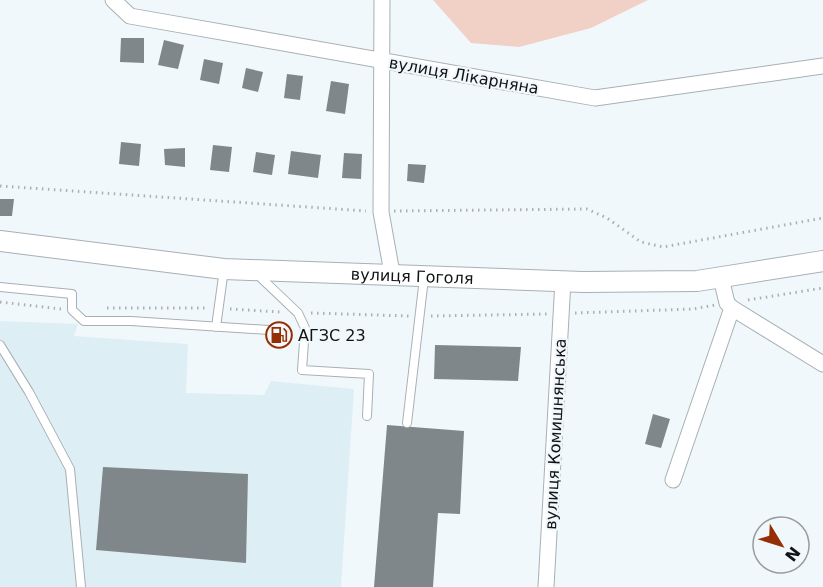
<svg xmlns="http://www.w3.org/2000/svg" width="823" height="587" viewBox="0 0 823 587" font-family="'DejaVu Sans',sans-serif">
	<style>
		.built { fill: #deeef5 }
		.green { fill: #f1d0c5 }
		.building { fill: #80878a }
		.lines { fill: none; stroke-linecap: round; stroke-linejoin: round }
		.service-casing { stroke: #a8b0b3; stroke-width: 10 }
		.minor-casing { stroke: #a8b0b3; stroke-width: 17 }
		.tertiary-casing { stroke: #a8b0b3; stroke-width: 22 }
		.path { stroke: #aab0b3; stroke-width: 3; stroke-dasharray: 1.5 4.5; stroke-linecap: butt }
		.service { stroke: #fff; stroke-width: 8 }
		.minor { stroke: #fff; stroke-width: 15 }
		.tertiary { stroke: #fff; stroke-width: 20 }
		.labels { text-anchor: middle; stroke-width: 4.5; stroke-linejoin: round; paint-order: stroke }
		.street-label { font-size: 16px; fill: #111315; stroke: #f1f8fc }
		.poi-label { font-size: 16px; fill: #111315; stroke: #f1f8fc; text-anchor: start }
	</style>
	<rect width="100%" height="100%" fill="#f1f8fc"/>
	<path class="built" d="M0,321L78,324L74,336L188,344L186,393L264,395L271,381L354,389L341,587H0Z"/>
	<path class="green" d="M433,0H648L591,28L519,47L471,43Z"/>
	<path class="building" d="M121,38H144V63L120,62Z
		M164,40L184,45L178,69L158,65Z
		M204,59L223,63L219,84L200,80Z
		M246,68L263,72L258,92L242,88Z
		M287,74L303,76L300,100L284,98Z
		M331,81L349,84L345,114L326,111Z
		M121,142L141,144L139,166L119,164Z
		M213,145L232,147L229,172L210,170Z
		M185,148V167L165,165L164,149Z
		M291,151L321,155L318,178L288,174Z
		M256,152L275,155L272,175L253,172Z
		M344,153L362,154L361,179L342,178Z
		M408,164L426,165L424,183L407,181Z
		M0,199H14L12,216H0Z
		M435,345L521,347L518,381L434,379Z
		M653,414L670,419L661,448L645,444Z
		M387,425L464,431L460,514L438,513L433,587H374Z
		M103,467L248,474L246,563L96,550Z"/>
	<g class="lines">
		<g class="service-casing">
			<path id="service" d="M258,275L298,313L305,328L302,370L369,374L367,416
				M0,287L72,294V310L84,321H131L269,330
				M216,327L224,269
				M0,345L29,392L70,469L81,587
				M407,423L424,278"/>
		</g>
		<g class="minor-casing">
			<path id="minor" d="M113,0L130,16L595,98L823,66
				M382,0L381,212L392,273
				M721,278L727,303L732,308L823,364
				M673,480L732,308
				M546,587L563,280"/>
		</g>
		<g class="tertiary-casing">
			<g id="tertiary">
				<path id="s1" d="M0,241L224,269L583,282L697,281L823,261"/>
			</g>
		</g>
		<path class="path" d="M0,186L366,211
			M394,211L587,209L607,218L641,242L663,247L823,218
			M748,300L823,288
			M0,302L61,309
			M107,308H208
			M230,309L280,312
			M311,313L409,316
			M575,313L693,309L715,305
			M431,316L547,314"/>
		<use href="#service" class="service"/>
		<use href="#minor" class="minor"/>
		<use href="#tertiary" class="tertiary"/>
	</g>
	<defs>
		<g id="fuel-ring" transform="scale(1.35)"><circle r="9.5" fill="#f1f8fc" stroke="#952f03" stroke-width="1.5"/><path d="M-5.5-6h7V0h2V4h1.3V-2.5L3-4.5l.8-.8L6-3V5H2.5V1h-1V6h-7ZM-4.2-4.7v3.2H.2V-4.7Z" fill="#952f03"/></g>
	</defs>
	<g fill-rule="evenodd">
		<use href="#fuel-ring" x="279" y="335"/>
	</g>
	<g class="labels">
		<g class="street-label">
			<text transform="translate(464 75) rotate(10)" y="6">вулиця Лікарняна</text>
			<text dy="6" stroke="none"><textPath href="#s1" startOffset="414">вулиця Гоголя</textPath></text>
			<text transform="translate(555 434) rotate(-87)" y="6">вулиця Комишнянська</text>
		</g>
		<g class="poi-label">
			<text x="298" y="341">АГЗС 23</text>
		</g>
	</g>
	<g transform="translate(781 545) rotate(128)"><circle r="28" fill="#f1f8fc" stroke="#979ca0" stroke-width="1.5"/>
	<path d="M0-4.5L10 22L0 15L-10 22Z" fill="#952f03"/>
	<text y="-9" font-size="16" font-weight="bold" text-anchor="middle" fill="#111315">N</text>
	</g>
</svg>
